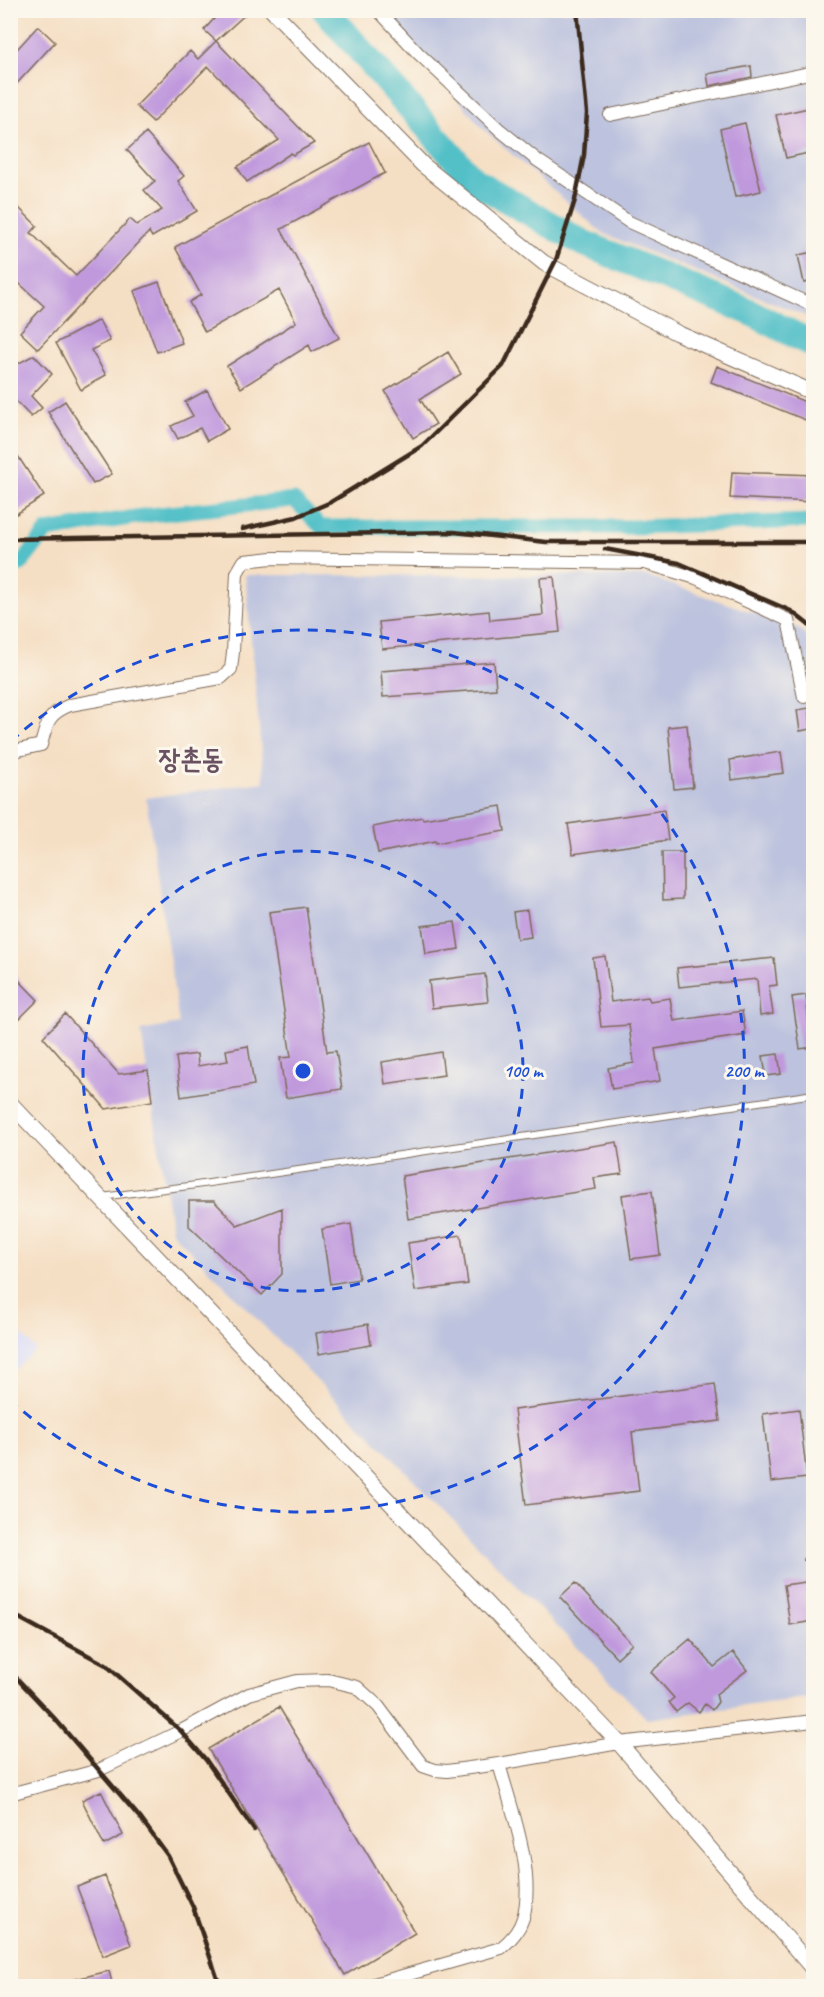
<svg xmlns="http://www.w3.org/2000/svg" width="824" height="1997" viewBox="0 0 824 1997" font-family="Caveat,'Poor Story',sans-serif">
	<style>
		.built { fill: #d5d8f9 }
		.industrial { fill: #bdc3de }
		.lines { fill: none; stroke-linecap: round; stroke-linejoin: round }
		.canal { stroke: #52c0c8; stroke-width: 15 }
		.river { stroke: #52c0c8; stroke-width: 27 }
		.building { fill: #c099dd }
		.service-casing { stroke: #7c6958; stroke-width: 8 }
		.minor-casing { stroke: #7c6958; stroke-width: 14 }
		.tertiary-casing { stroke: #7c6958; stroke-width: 17 }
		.service { stroke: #fff; stroke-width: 6 }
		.minor { stroke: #fff; stroke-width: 12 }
		.tertiary { stroke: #fff; stroke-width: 15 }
		.rail { stroke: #3b2a1e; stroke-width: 4.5 }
		.ring { fill: none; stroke: #1d4ed8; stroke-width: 3; stroke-dasharray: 10 8 }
		.labels { text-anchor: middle; stroke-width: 6; stroke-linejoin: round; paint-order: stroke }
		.quarter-label { font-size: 27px; font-weight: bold; fill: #6a5161; stroke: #fbf7ec }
		.centre { fill: #1d4ed8; stroke: #fbf7ec; stroke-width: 3 }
		.ring-label { font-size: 18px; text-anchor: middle; font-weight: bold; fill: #1d4ed8; stroke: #fbf7ec; stroke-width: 6; stroke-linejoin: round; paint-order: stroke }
	</style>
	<rect width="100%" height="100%" fill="#fbf7ec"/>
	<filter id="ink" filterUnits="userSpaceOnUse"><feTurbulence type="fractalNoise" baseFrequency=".0167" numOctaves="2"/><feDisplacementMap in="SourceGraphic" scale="12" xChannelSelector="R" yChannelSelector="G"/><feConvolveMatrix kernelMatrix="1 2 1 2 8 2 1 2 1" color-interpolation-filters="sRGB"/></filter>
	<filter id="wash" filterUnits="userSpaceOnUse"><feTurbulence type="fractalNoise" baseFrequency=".008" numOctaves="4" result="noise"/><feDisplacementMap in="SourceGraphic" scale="24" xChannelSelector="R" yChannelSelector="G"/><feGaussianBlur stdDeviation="1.35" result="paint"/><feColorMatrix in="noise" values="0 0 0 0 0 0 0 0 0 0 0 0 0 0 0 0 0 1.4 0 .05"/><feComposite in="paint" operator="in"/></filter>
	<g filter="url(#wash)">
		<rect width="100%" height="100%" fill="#f5dfc4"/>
		<path class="built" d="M11,1324L36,1350L11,1373H10Z"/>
		<path class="industrial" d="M385,11H813V319L602,233L482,128Z
			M245,575L646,576L799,628L814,643L813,1697L647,1719L172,1232L141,1031L179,1024L146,798L264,782Z"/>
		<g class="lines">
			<path class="canal" d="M10,565L21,564L47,531L149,515L294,500L321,527H634L814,521"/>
			<path class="river" d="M325,10L474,181L581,242L750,312L814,345"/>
		</g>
		<g id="blocks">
			<path class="building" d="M222,10H250L216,41L204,30Z
				M38,26L55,42L10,91V57Z
				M216,41L314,143L293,155L291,153L247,182L237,167L279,140L208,66L153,122L136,106L190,51L198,59Z
				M751,66L752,77L709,86L707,74Z
				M813,107V152L786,158L776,115Z
				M745,123L761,191L735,197L720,129Z
				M146,133L184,176L178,181L197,211L152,237L149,232L38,349L20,332L44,306L10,275V213L17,206L37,226L31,233L76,276L130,219L137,225L162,210L144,190L155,181L127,150Z
				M369,142L385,173L281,229L339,338L312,352L309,345L241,388L227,366L296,322L279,290L205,332L189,302L201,295L175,247Z
				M813,252V281L804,283L798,255Z
				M159,282L182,343L157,352L134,291Z
				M99,320L110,341L91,350L106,375L81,390L56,343Z
				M448,352L461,374L420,399L436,424L413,438L385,391Z
				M34,355L52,374L31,396L42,408L31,417L10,395V372L19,363Z
				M717,366L813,405V423L711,382Z
				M207,390L228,429L207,441L200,428L178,439L171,426L193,416L185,402Z
				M65,401L112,474L93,484L48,412Z
				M10,444L44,496L10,518Z
				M732,472L813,475V502L730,498Z
				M554,577L560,632L382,649L379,622L489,611L490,620L543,615L540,578Z
				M494,662L496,689L383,697L381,671Z
				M809,708L811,729L800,731L797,710Z
				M687,725L693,787L674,789L668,727Z
				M781,752L784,773L732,780L730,760Z
				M501,806L505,831L436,843L435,841L378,853L373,827L422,817L423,819Z
				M664,810L668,840L573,854L568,824Z
				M662,852H683V899L663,900Z
				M306,907L327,1052L336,1051L342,1089L286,1098L280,1058L291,1057L269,912Z
				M527,910L531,937L517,939L513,912Z
				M455,922L459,949L426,954L422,926Z
				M605,956L611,1002L648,997L650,1001L670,998L674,1021L742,1011L746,1035L655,1049L660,1081L612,1089L608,1068L634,1063L629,1025L601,1027L593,958Z
				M774,958L777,985L769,986L773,1014L760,1016L757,979L679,987L677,968Z
				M10,971L38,1000L18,1020L10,1012Z
				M485,974L488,1002L432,1008L429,981Z
				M806,995L809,1024H812L813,1031V1047L800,1049L792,997Z
				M65,1014L119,1074L148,1070L152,1101L106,1109L43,1037Z
				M248,1046L254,1085L181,1097L176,1057L197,1054L198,1066L228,1061L226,1050Z
				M441,1052L444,1075L385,1084L382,1062Z
				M778,1054L781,1074L766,1076L763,1056Z
				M617,1142L622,1174L594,1178L596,1189L408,1219L402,1176Z
				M652,1191L660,1255L631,1259L622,1195Z
				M189,1201H214L237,1225L282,1208V1274L262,1295L189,1226Z
				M351,1224L359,1279L330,1284L322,1229Z
				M461,1235L468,1284L415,1291L408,1243Z
				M368,1324L371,1345L319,1354L316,1333Z
				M715,1384L720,1421L632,1432L639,1491L526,1505L514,1410Z
				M799,1409L807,1478L771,1482L763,1414Z
				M813,1581V1621L790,1625L784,1585Z
				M575,1583L632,1644L617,1658L560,1597Z
				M690,1639L714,1667L733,1652L747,1670L716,1694L718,1702L712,1710L705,1704L699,1712L688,1703L676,1712L669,1702L674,1698L651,1672Z
				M279,1707L415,1933L345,1975L208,1749Z
				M101,1791L123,1835L104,1845L82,1800Z
				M105,1876L131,1945L103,1956L77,1887Z
				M109,1971L113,1986H64L63,1982Z"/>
		</g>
	</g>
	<g filter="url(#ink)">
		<use href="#blocks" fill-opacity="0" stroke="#7c6958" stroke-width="1.5"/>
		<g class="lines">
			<g class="service-casing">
				<path id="service" d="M101,1197L189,1186L814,1094"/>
			</g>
			<g class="minor-casing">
				<path id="minor" d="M378,10L418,53L500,130L537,160L629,222L814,306
					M610,115L814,72
					M10,752L41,745C47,722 48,714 70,705L221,678L231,669L233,652L237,573L244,561L272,558L645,563L696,578L788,620L804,697
					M10,1794L99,1770L181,1731L249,1694L297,1681L328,1680L357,1687L378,1706L423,1766L435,1770L447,1771L499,1764L619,1743L814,1721
					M367,1986L501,1948C511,1940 519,1931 523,1918C536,1873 511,1808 499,1764"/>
			</g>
			<g class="tertiary-casing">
				<path id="tertiary" d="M272,10L423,165L544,263L677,333L814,393
					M10,1103L619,1743L814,1970"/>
			</g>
			<use href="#service" class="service"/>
			<use href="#minor" class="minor"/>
			<use href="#tertiary" class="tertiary"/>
			<path class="rail" d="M242,529L296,517L331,502L422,446L503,366L556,260L575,200L584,155L587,113L577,10
				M10,539L454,532L546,542H814
				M605,549L679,563L791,611L814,629
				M805,1559L814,1554
				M10,1613L106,1665L181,1731L206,1760L254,1830
				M10,1671L56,1720L141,1819L168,1856L193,1907L220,1986"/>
		</g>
	</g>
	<g class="ring">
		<circle cx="303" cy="1071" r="220"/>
		<path d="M11 741A441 441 0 1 1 11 1401"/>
	</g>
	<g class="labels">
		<g class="quarter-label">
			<text x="191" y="768">장촌동</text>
		</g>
	</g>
	<circle cx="303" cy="1071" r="9" class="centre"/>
	<g class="ring-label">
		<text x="523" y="1077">100 m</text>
		<text x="744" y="1077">200 m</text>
	</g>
	<rect width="824" height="1997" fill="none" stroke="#fbf7ec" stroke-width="36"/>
</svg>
